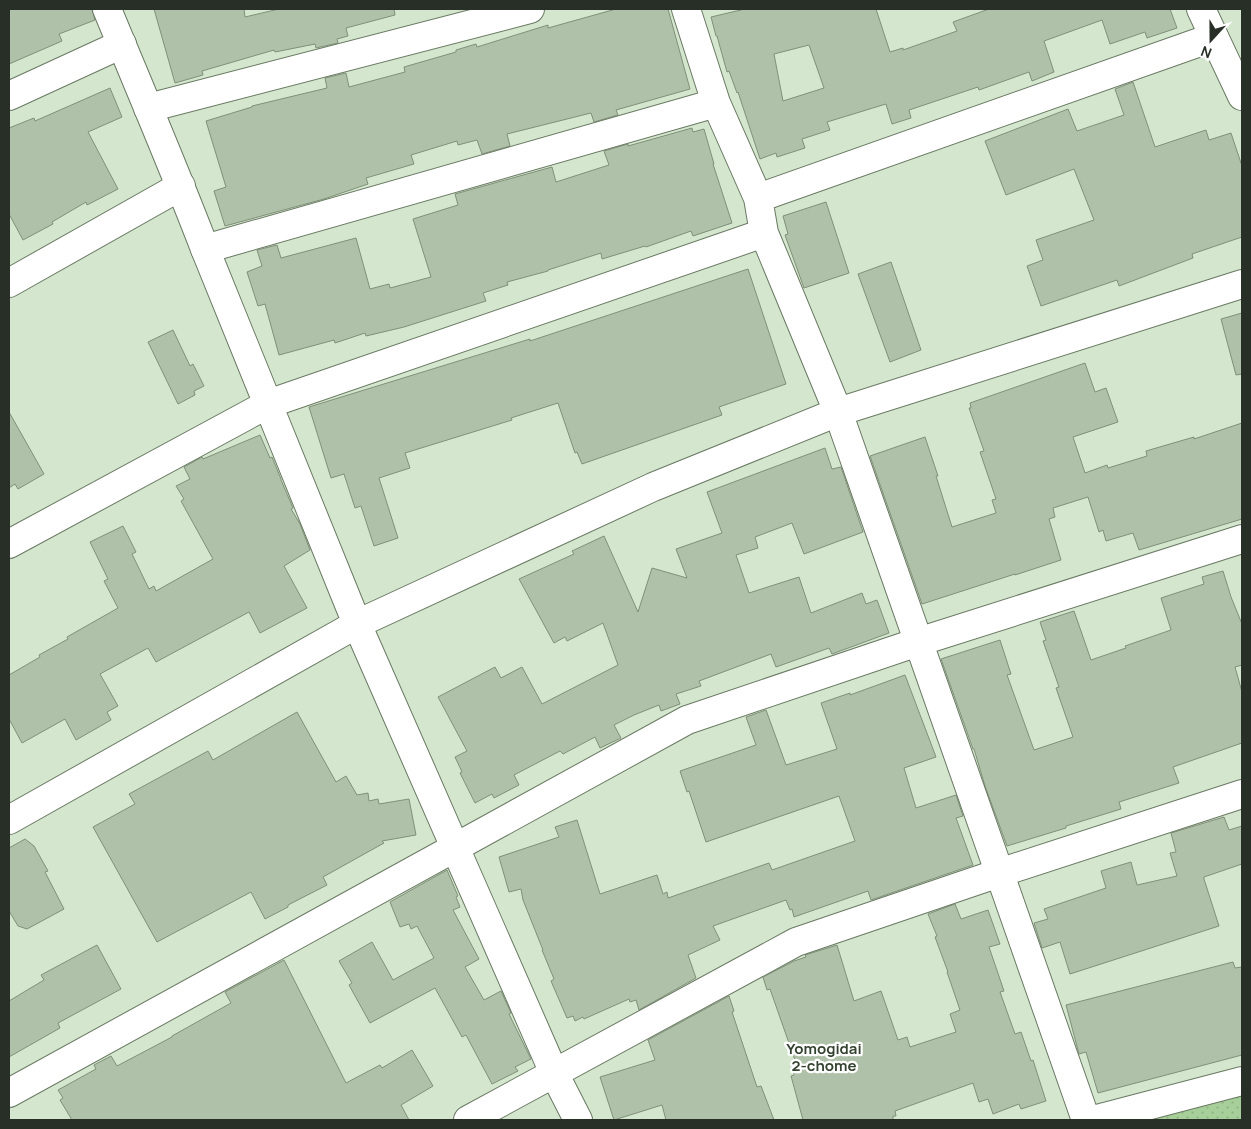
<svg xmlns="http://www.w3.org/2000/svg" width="1251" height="1129" viewBox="0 0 1251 1129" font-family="Manrope,sans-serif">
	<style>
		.park { fill: url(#park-dots) }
		.building { fill: #b0c1a9; stroke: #809079; fill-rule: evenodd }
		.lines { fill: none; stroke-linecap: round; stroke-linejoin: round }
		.street-casing { stroke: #697963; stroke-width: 30 }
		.secondary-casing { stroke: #697963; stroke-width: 30 }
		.street { stroke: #fff; stroke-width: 28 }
		.secondary { stroke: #fff; stroke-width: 28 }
		.labels { text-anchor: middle; stroke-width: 4.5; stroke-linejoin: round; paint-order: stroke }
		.neighbourhood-label { font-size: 15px; font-weight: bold; fill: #34432f; stroke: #fff }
	</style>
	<defs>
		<pattern id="park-dots" width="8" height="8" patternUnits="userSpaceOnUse" patternTransform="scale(1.25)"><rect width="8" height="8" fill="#a7cf99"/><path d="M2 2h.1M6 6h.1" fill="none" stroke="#90b284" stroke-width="1.8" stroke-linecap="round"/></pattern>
	</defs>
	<rect width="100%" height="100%" fill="#d4e6cd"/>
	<path class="park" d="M1242,1090V1120H1127Z"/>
	<path class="building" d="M9,9H92L95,20L59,34L62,41L9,64Z
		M154,9H244L245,17L279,9H394L395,15L346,28L348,36L337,39L338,43L316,48L315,44L275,52L274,50L202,71L203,75L175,83Z
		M616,9H668L690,89L616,110L618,115L594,122L591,113L507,134L510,146L482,154L477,140L458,145L457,141L411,155L414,164L366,178L368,184L324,199L225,226L214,191L226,187L206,121L252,107V106L327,88L325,78L346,73L349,87L405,72L404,67L456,52V50L476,44L477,47L548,25V28Z
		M745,9H876L890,52L903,48V50L957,31L953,22L989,9H1170L1177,28L1147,38L1145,32L1110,44L1102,20L1044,41L1054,72L1032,81L1029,72L979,90L978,87L909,110L911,118L892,124L886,104L827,122L830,130L802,139L805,148L777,157L776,153L760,159L738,92L737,93L729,71L727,72L717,36H716L711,17ZM809,45L824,88L783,101L774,54Z
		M1133,82L1155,147L1206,130L1209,140L1231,133L1242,166V237L1192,254L1193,258L1119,286L1117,280L1041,306L1027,266L1043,260L1036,240L1094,220L1074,169L1006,195L985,141L1068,109L1077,131L1124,115L1115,89Z
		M110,88L122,117L88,132L118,189L87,205L86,202L52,222L53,224L23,240L9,214V128L34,118L35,121Z
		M692,128L693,132L704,129L714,164H713L732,223L693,236L691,231L646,247L645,246L602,259L601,253L548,270V271L507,282L508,285L483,293L486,301L404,327L366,336L365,333L335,343L334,340L279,355L265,304L258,306L247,272L262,266L257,250L277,245L281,258L356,238L370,289L389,284L390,288L431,277L413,219L458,205L455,194L552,167L556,182L609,165L604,151L628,144V146Z
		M826,202L849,273L804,288L785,235L788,234L783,216Z
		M891,262L921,350L890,362L858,274Z
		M748,269L786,384L719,407L722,415L582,464L577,452L575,453L558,403L511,418L512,420L405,453L410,468L379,478L398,538L374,546L361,506L355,508L344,474L331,478L309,407L530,339V341Z
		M1242,313V374L1236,375L1221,319Z
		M173,330L190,366L193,364L204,386L194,391L195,395L178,404L148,342Z
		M1085,363L1095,392L1106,388L1118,422L1073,437L1085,473L1107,465L1108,468L1147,456L1146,451L1194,437V439L1242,423V519L1139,550L1133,533L1106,541L1103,530L1099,532L1088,497L1053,508L1055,517L1049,519L1061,560L1015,575V574L922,604L870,456L925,437L938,476H936L952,527L996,513L992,500L996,499L980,452L984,451L969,408H971L970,403Z
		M9,412L44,474L18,489L15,484L9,488Z
		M260,435L270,458L272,457L281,479V480L293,508L291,509L300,524L310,550L284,566L307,608L260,633L249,612L156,662L148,648L100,674L118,706L107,712L111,720L76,740L65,719L22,743L9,719V675L40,657L39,655L68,639L67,637L118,608L104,581L108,579L90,542L123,526L136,552L132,554L149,589L154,586L156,591L213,559L181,501L184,499L176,486L190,479L184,467L202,457L203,459Z
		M825,448L832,469L841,467L863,532L804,554L792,523L755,537L758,548L736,555L749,593L799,577L811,613L862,593L866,604L877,600L889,633L832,654L829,648L776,667L771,654L699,681L701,686L676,694L680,704L661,711L659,705L634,715L614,725L621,738L600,748L595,737L563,754L560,751L514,775L519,785L494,798L492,794L475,803L460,773L462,772L455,757L467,751L438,697L495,667L501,678L522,667L542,704L618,665L603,623L567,641L565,637L554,643L519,579L574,554L572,551L604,536L638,612L652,568L687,578L676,549L722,533L707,492Z
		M1223,571L1231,597L1242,624V665L1235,667L1242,692V743L1173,767L1179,783L1119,802L1121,809L1066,826V828L1007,846L985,786L974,749H973L941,659L1000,640L1011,674L1007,675L1034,750L1073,737L1056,688L1059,687L1043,641L1046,640L1040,622L1074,611L1091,660L1126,648L1125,646L1171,630L1161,598L1204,584L1202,577Z
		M905,675L936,757L904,768L916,808L956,795L963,816L956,818L973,865L871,900L868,891L794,917L792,909L790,910L786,900L713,926L720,940L688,955L696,978L639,1010L636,1000L630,1002L629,999L584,1019L583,1017L575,1021L573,1016L567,1018L551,981L554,979L542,950H543L523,900L521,889L509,892L499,857L559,837L555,827L577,820L600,894L657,875L663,894L667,892L668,898L769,863L772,870L855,841L839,796L706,842L689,791L687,792L680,771L756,745L746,717L766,710L786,765L837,749L821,703L850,693V695Z
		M297,712L336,782L346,776L357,795L368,793L369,801L378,799L379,804L409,799L416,835L382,841L384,843L323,877L327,885L288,905V907L265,919L251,892L157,942L93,827L135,804L129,794L208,751L213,760Z
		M1224,817L1229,830L1242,826V864L1204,877V879L1219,926L1070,974L1060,942L1042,948L1034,923L1048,919L1044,909L1106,888L1101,871L1131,862L1137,885L1177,876L1170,853L1176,852L1171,833Z
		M25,839L34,846L48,871L45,872L64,909L27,929L18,926L9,911V848Z
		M447,870L458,896L456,897L460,907L453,910L479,959L465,967L484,1000L501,991L511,1013L509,1014L531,1059L515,1067L518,1071L492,1084L466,1035L462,1037L435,988L370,1023L349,985L352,983L339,961L372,942L393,980L434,958L417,926L411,929L409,924L400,927L390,902Z
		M955,904L961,919L988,910L1000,944L989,947L1004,991L1000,992L1015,1034L1021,1032L1031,1061L1033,1060L1046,1101L1021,1109L1019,1104L993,1114L988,1099L979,1102L973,1083L895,1111L896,1116H893V1120H803L791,1076L794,1075L792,1064L796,1063L770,989L767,990L763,977L794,961L806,957L805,955L837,945L854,1001L881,991L898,1040L907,1037L910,1047L956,1032L950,1014L960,1010L947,972H948L935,937L937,936L928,914Z
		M97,945L121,989L58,1023L60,1028L9,1057V1001L44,980L41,975Z
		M284,960L346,1083L380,1065L382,1068L412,1050L433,1086L401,1105L409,1120H72L60,1100L63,1098L58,1090L96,1069L94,1065L111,1056L117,1066L172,1037V1036L231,1003L225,992Z
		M1233,962L1235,968L1242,967V1055L1098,1093L1086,1052L1079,1054L1066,1005Z
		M729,996L734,1011L732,1012L757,1087L761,1086L774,1120H666L662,1105L614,1120L600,1077L655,1060L648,1040Z"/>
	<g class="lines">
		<g class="street-casing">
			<path id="street" d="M686,9L716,103L758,198L764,233L838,412L1086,1120
				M9,96L122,44
				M148,108L530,9
				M758,198L1214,37
				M205,249L716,103
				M9,283L181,186
				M9,544L268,404L764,233
				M357,624L554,1073L578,1120
				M9,1093L687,720L918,642L1242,539
				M468,1120L796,942L999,873L1242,794
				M1093,1120L1242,1081"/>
		</g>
		<g class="secondary-casing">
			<path id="secondary" d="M107,9C140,89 174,168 205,249L357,624
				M1201,9L1242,96
				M9,820L357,624L653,487L838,412L1242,284"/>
		</g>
		<use href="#street" class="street"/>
		<use href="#secondary" class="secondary"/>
	</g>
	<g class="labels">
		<g class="neighbourhood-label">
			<text x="824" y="1054">Yomogidai<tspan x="824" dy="17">2-chome</tspan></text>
		</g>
	</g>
	<rect width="1251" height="1129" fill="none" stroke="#282f26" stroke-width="20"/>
	<g transform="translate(1211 40) rotate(201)" stroke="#ffffff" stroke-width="4" paint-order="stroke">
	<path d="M0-4L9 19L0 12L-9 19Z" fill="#282f26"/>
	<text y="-8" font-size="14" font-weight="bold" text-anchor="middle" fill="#282f26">N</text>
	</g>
</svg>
